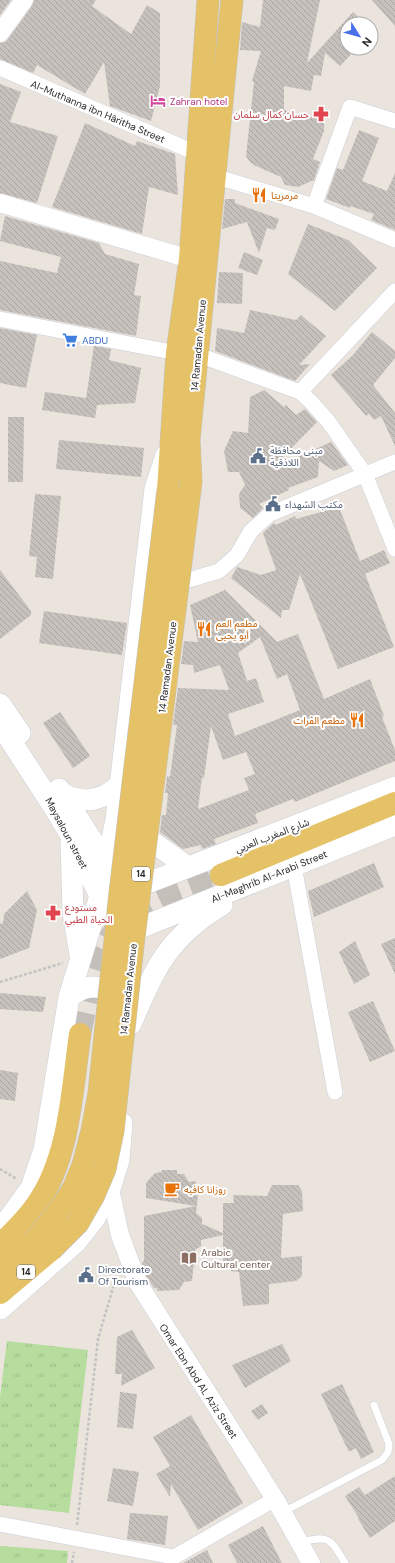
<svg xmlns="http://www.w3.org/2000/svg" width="395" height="1563" viewBox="0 0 395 1563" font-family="'DM Sans','Noto Sans Arabic',sans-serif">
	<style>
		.park { fill: url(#park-tufts) }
		.building { fill: url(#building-back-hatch); fill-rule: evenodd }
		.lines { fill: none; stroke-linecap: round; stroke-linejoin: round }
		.primary-tunnel { stroke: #c4bfb9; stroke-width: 22; stroke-dasharray: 22 11; stroke-linecap: butt }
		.service-casing { stroke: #cbcfda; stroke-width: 8 }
		.minor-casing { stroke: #cbcfda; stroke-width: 16 }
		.tertiary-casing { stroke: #cbcfda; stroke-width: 19 }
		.secondary-casing { stroke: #cbcfda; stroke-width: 22 }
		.primary-casing { stroke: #c3c3c3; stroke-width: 23 }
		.path { stroke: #c3c3c3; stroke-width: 2.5; stroke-dasharray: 3 2; stroke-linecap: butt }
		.service { stroke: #fff; stroke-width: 7 }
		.minor { stroke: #fff; stroke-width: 15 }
		.tertiary { stroke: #fff; stroke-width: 18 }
		.secondary { stroke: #fff; stroke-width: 21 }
		.primary { stroke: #e5c267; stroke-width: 22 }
		.primary-bridge-casing { stroke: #c3c3c3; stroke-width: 23; stroke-linecap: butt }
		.primary-bridge { stroke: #e5c267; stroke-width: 22 }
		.labels { text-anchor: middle; stroke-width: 4; stroke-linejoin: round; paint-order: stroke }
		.shield { fill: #fff; stroke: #6a6a6a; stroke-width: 1 }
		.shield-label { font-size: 9px; font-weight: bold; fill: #2a2a2a }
		.hotel-label { font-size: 10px; fill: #b23c85; stroke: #fff; text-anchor: start }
		.street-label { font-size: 10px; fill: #2a2a2a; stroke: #fff }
		.health-label { font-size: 10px; fill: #be3a42; stroke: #fff; text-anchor: end }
		.food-label { font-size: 10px; fill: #c56008; stroke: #fff; text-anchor: start }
		.shop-label { font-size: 10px; fill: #366cbe; stroke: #fff; text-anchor: start }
		.service-label { font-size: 10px; fill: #4e5e75; stroke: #fff; text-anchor: start }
		.education-label { font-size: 10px; fill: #785e54; stroke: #fff; text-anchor: start }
	</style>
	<defs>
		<pattern id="park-tufts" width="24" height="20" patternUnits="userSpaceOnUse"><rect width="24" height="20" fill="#b6dd9d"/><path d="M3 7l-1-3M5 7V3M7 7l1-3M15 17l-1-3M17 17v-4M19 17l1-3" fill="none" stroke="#9dbe87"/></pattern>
		<pattern id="building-back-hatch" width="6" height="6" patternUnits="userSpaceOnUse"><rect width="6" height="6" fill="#c6c1bc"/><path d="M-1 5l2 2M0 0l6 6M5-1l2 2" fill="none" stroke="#aaa6a2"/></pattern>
	</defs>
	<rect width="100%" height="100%" fill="#ebe4dd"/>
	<path class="park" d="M7,1341L88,1350L69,1513L0,1505V1397Z
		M0,1546L68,1551L67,1563H0Z"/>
	<path class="building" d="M0,0H11L0,15Z
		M34,0H96L92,6L131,34L147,5L160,13V86L151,121L110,106L104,62L85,94L37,65L33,73L0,59V43L5,42L8,39L32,6Z
		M263,0H320L307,63L353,12L366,24H347V48H357L340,66L325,53L321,76L314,75L311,91L284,86V110L315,118L324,123V131L313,159L320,162L314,180L298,187L285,185L281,177L256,166L250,162L246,156L254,82L252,81L261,51L240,50L242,22L260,27Z
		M372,0H395V26Z
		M0,84L21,92L10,122L58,136L37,203L0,193Z
		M85,123L135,146L137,141L175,154L178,195L149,187L142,234L52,207Z
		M359,130L379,138L362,181L387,191L395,173V230L371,220L374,214L350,206V208L326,199L337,168L343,170Z
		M225,199H235V203L279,219L275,230L267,228L259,253L247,222L222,229Z
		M5,216L99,243L105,254L139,264L134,295L141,296L136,336L0,310V261L57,273L61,257L0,241Z
		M308,224L348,240L377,268L335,311L288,274Z
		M244,252L263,260L257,275L238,268Z
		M219,272L243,273L242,304L217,303Z
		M250,310L296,320L301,315L326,336L299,365L310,364L295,381L215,351L217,328L244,333Z
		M0,328L37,335L26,388L0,383Z
		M372,332L395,351V358L373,385L395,413V446L381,416L374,420L369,414L366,416L331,375L352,356Z
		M94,346L111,349L109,360L141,368L135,403L97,405L95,418L42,410L45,392L86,398Z
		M264,390L284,407L286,405L296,415L305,409L317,422L271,469L331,442L348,465L334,471L319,461L318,477L288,488L289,490L259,504L263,508L253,518L240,508L239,494L245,485L239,472H228L224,451L233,431L248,433L250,397Z
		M8,417H24L23,482H8Z
		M59,440L144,448L141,477L56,469Z
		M35,494L61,496L53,579L35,577L37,557L29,556Z
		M339,507L360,561L384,550L390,563L365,574L394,647L338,669L300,574L289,610H282L281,618L231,578L237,567L261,575L276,570L263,533L274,523L276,525L295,516L296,519Z
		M0,570L31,611V615L0,639Z
		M225,590L277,642L298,634L324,699L370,679L384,716L382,717L395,750V761L295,802L293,799L255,814L258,823L214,839L216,844L202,849L201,845L183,849L160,832L162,815H166L168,793H165L167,776L170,777L177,725H173L178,688L229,690L220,665L194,673L193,665L181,664L184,641L198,642L190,605ZM260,637L277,679L287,674L300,710L235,736L228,714L264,702L256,678L247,681L238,653ZM211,726L223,760L246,752L255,774L244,778L249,790L198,809L202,777L204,778Z
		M44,611L127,623L122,655L39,643Z
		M60,712L90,756L73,768L43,723Z
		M374,863L384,887L314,917L308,891Z
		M27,891L37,910L29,948L0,959V924L3,923L4,914Z
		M395,938V974L381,944Z
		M355,941L370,975L354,984L339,952Z
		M0,993L46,997L43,1012L0,1009Z
		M373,1001L395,1051L370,1062L348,1012Z
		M0,1070L18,1073L15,1101L0,1099Z
		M162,1170H177V1174H184L189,1182L196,1181L195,1195H198L196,1213L202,1218V1224L223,1233V1203H234L233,1195L267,1196L272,1185H298L302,1191L303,1211L283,1214L281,1258L302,1256V1276L296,1281L269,1284V1304L243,1306L239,1272L231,1271L230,1261L223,1262V1235L201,1240V1246L195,1250L192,1281L184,1282L179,1290L157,1291V1288H154L147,1278L142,1264V1262L144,1261V1216L196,1206L146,1198V1183L155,1173L162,1172Z
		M132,1330L155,1368L121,1386L122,1374H115L117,1337Z
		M282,1344L291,1361L245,1388L232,1365Z
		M342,1384L374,1452L361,1459L356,1448L349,1452L321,1394Z
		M120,1392L137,1394L133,1429L117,1427Z
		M262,1404L268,1413L258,1420L251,1411Z
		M191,1415L243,1503L198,1530L171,1484L170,1497L156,1474L170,1466L153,1437Z
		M113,1468L139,1472L133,1506L107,1501Z
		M395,1476V1521L370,1538L358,1519L359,1518L345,1496L359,1487L365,1495Z
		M130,1513L168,1516L165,1545L127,1539Z
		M263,1526L282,1563H237L228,1545Z
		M207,1550L213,1563H183Z"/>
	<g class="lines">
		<path class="primary-tunnel" d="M80,1034C86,1007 91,979 101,953C120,906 179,892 221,875"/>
		<g class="service-casing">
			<path id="service" d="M283,1512L382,1460L388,1452L389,1444L374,1405
				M300,1542C330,1535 330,1538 345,1563"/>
		</g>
		<g class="minor-casing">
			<path id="minor" d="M0,68L196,153
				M214,176L314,206L395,240
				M314,206L350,107L395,121
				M395,291L300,392L311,402L328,421L365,474L395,549
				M0,319L177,353
				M196,354L300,392
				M185,581L219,571L237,555L251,531L270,514L395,462
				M294,866L335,1092
				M0,1524L174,1557L275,1499"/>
		</g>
		<g class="tertiary-casing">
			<path id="tertiary" d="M0,33L24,0
				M0,203L190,259
				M110,1189L120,1235L138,1283L275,1499L311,1563"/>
		</g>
		<g class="secondary-casing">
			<path id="secondary" d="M0,704L20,733
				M0,724L55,809L71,836L108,913L118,923L129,927H142L395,825
				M59,789L111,870C123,882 134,885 150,882L395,787
				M63,794C85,805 106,800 122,782
				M151,841L188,867
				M71,843L73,912L80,955
				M69,997C73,995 76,992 80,990C95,983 115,989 123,1003
				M131,1024C154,969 169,936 222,905
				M0,1229L10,1217L31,1188L44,1150L69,997L100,896L116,820L155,489L166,455
				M0,1309L76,1242L95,1218L110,1189L119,1160L122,1123"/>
		</g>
		<g class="primary-casing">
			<path id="primary" d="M191,482L189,440L232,0
				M168,490L177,353L190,259L208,0
				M221,875L395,803
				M0,1245C13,1232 27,1219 37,1204C70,1157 72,1089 80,1034
				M0,1269L34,1241
				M0,1293L51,1250"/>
		</g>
		<path class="path" d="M0,982L63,963
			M0,1169L17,1179
			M77,1525L98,1339L117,1274
			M72,1563L74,1552"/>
		<use href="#service" class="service"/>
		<use href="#minor" class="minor"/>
		<use href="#tertiary" class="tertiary"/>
		<use href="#secondary" class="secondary"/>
		<use href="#primary" class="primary"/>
		<g class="primary-bridge-casing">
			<path id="primary-bridge" d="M34,1241L61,1208L74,1187L83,1165L92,1131L99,1093L120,893L168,490
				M51,1250L78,1223L94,1195L105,1169L113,1131L133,945L191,482"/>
		</g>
		<use href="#primary-bridge" class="primary-bridge"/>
	</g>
	<defs>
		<g id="hotel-bare" transform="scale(1.2)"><path d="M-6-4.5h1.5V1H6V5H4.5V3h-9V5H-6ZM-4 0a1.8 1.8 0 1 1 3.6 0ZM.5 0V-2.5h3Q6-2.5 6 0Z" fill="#d1479c" stroke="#fff" stroke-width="2.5" paint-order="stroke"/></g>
		<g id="pharmacy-bare" transform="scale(1.2)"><path d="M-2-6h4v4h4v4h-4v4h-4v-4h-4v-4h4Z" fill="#e0444e" stroke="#fff" stroke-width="2.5" paint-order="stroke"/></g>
		<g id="restaurant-bare" transform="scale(1.2)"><path d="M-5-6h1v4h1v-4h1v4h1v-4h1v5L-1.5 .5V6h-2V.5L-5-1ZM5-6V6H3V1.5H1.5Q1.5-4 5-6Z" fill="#e8710a" stroke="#fff" stroke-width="2.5" paint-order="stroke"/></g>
		<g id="supermarket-bare" transform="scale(1.2)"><path d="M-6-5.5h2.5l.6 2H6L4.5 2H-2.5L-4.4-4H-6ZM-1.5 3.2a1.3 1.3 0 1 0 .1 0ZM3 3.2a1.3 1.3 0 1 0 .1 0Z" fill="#3f7fe0" stroke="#fff" stroke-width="2.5" paint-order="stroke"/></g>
		<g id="civic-bare" transform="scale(1.2)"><path d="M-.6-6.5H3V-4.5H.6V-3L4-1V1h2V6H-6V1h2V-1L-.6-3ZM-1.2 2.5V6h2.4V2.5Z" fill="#5c6f8a" stroke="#fff" stroke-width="2.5" paint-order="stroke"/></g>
		<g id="cafe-bare" transform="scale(1.2)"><path d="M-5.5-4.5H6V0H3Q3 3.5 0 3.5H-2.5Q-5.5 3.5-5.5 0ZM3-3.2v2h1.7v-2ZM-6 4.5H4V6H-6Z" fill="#e8710a" stroke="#fff" stroke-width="2.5" paint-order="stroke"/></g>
		<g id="library-bare" transform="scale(1.2)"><path d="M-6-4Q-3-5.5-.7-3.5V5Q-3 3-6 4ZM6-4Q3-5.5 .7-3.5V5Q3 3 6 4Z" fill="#8d6e63" stroke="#fff" stroke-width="2.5" paint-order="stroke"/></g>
	</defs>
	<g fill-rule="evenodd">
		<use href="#hotel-bare" x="158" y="101"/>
		<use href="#pharmacy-bare" x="321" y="114"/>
		<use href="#restaurant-bare" x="259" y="195"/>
		<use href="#supermarket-bare" x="70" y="340"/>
		<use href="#civic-bare" x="258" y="456"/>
		<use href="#civic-bare" x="273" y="504"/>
		<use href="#restaurant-bare" x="204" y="629"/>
		<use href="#restaurant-bare" x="357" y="720"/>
		<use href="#pharmacy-bare" x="53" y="913"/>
		<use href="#cafe-bare" x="172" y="1189"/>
		<use href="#library-bare" x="189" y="1258"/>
		<use href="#civic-bare" x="86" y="1275"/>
	</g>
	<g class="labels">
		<g class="shield">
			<rect x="132" y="867" width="18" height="14" rx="3"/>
			<rect x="17" y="1265" width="18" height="14" rx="3"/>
		</g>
		<g class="shield-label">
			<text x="141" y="877">14</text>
			<text x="26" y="1275">14</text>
		</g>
		<g class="hotel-label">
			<text x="170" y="105">Zahran hotel</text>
		</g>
		<g class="street-label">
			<text transform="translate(98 111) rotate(23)" y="4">Al-Muthanna ibn Hâritha Street</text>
			<text transform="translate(198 345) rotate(-85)" y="4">14 Ramadan Avenue</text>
			<text transform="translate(167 667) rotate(-83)" y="4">14 Ramadan Avenue</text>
			<text transform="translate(67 833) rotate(62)" y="4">Maysaloun street</text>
			<text transform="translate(272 835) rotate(-21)" y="4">شارع المغرب العربي</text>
			<text transform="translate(269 876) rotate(-22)" y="4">Al-Maghrib Al-Arabi Street</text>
			<text transform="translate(128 989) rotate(-84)" y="4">14 Ramadan Avenue</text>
			<text transform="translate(199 1381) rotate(57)" y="4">Omar Ebn Abd AL Aziz Street</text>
		</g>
		<g class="health-label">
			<text x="309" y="118">حسان كمال سلمان</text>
			<text x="65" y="911" text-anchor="start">مستودع<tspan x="65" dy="12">الحياة الطبي</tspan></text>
		</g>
		<g class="food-label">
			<text x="271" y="199">مرمريتا</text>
			<text x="216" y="627">مطعم العم<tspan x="216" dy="12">أبو يحيى</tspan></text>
			<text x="345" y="724" text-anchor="end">مطعم الفرات</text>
			<text x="184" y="1193">روزانا كافيه</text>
		</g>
		<g class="shop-label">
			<text x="82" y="344">ABDU</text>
		</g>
		<g class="service-label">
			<text x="270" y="454">مبنى محافظة<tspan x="270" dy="12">اللاذقية</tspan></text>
			<text x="285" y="508">مكتب الشهداء</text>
			<text x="98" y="1273">Directorate<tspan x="98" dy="12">Of Tourism</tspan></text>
		</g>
		<g class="education-label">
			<text x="201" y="1256">Arabic<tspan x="201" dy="12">Cultural center</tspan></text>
		</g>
	</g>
	<g transform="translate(359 36) rotate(127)"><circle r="19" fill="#ffffff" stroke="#aaaaaa"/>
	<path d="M0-3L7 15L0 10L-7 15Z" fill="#496feb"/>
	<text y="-6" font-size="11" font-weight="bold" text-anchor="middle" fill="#2a2a2a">N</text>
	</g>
</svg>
